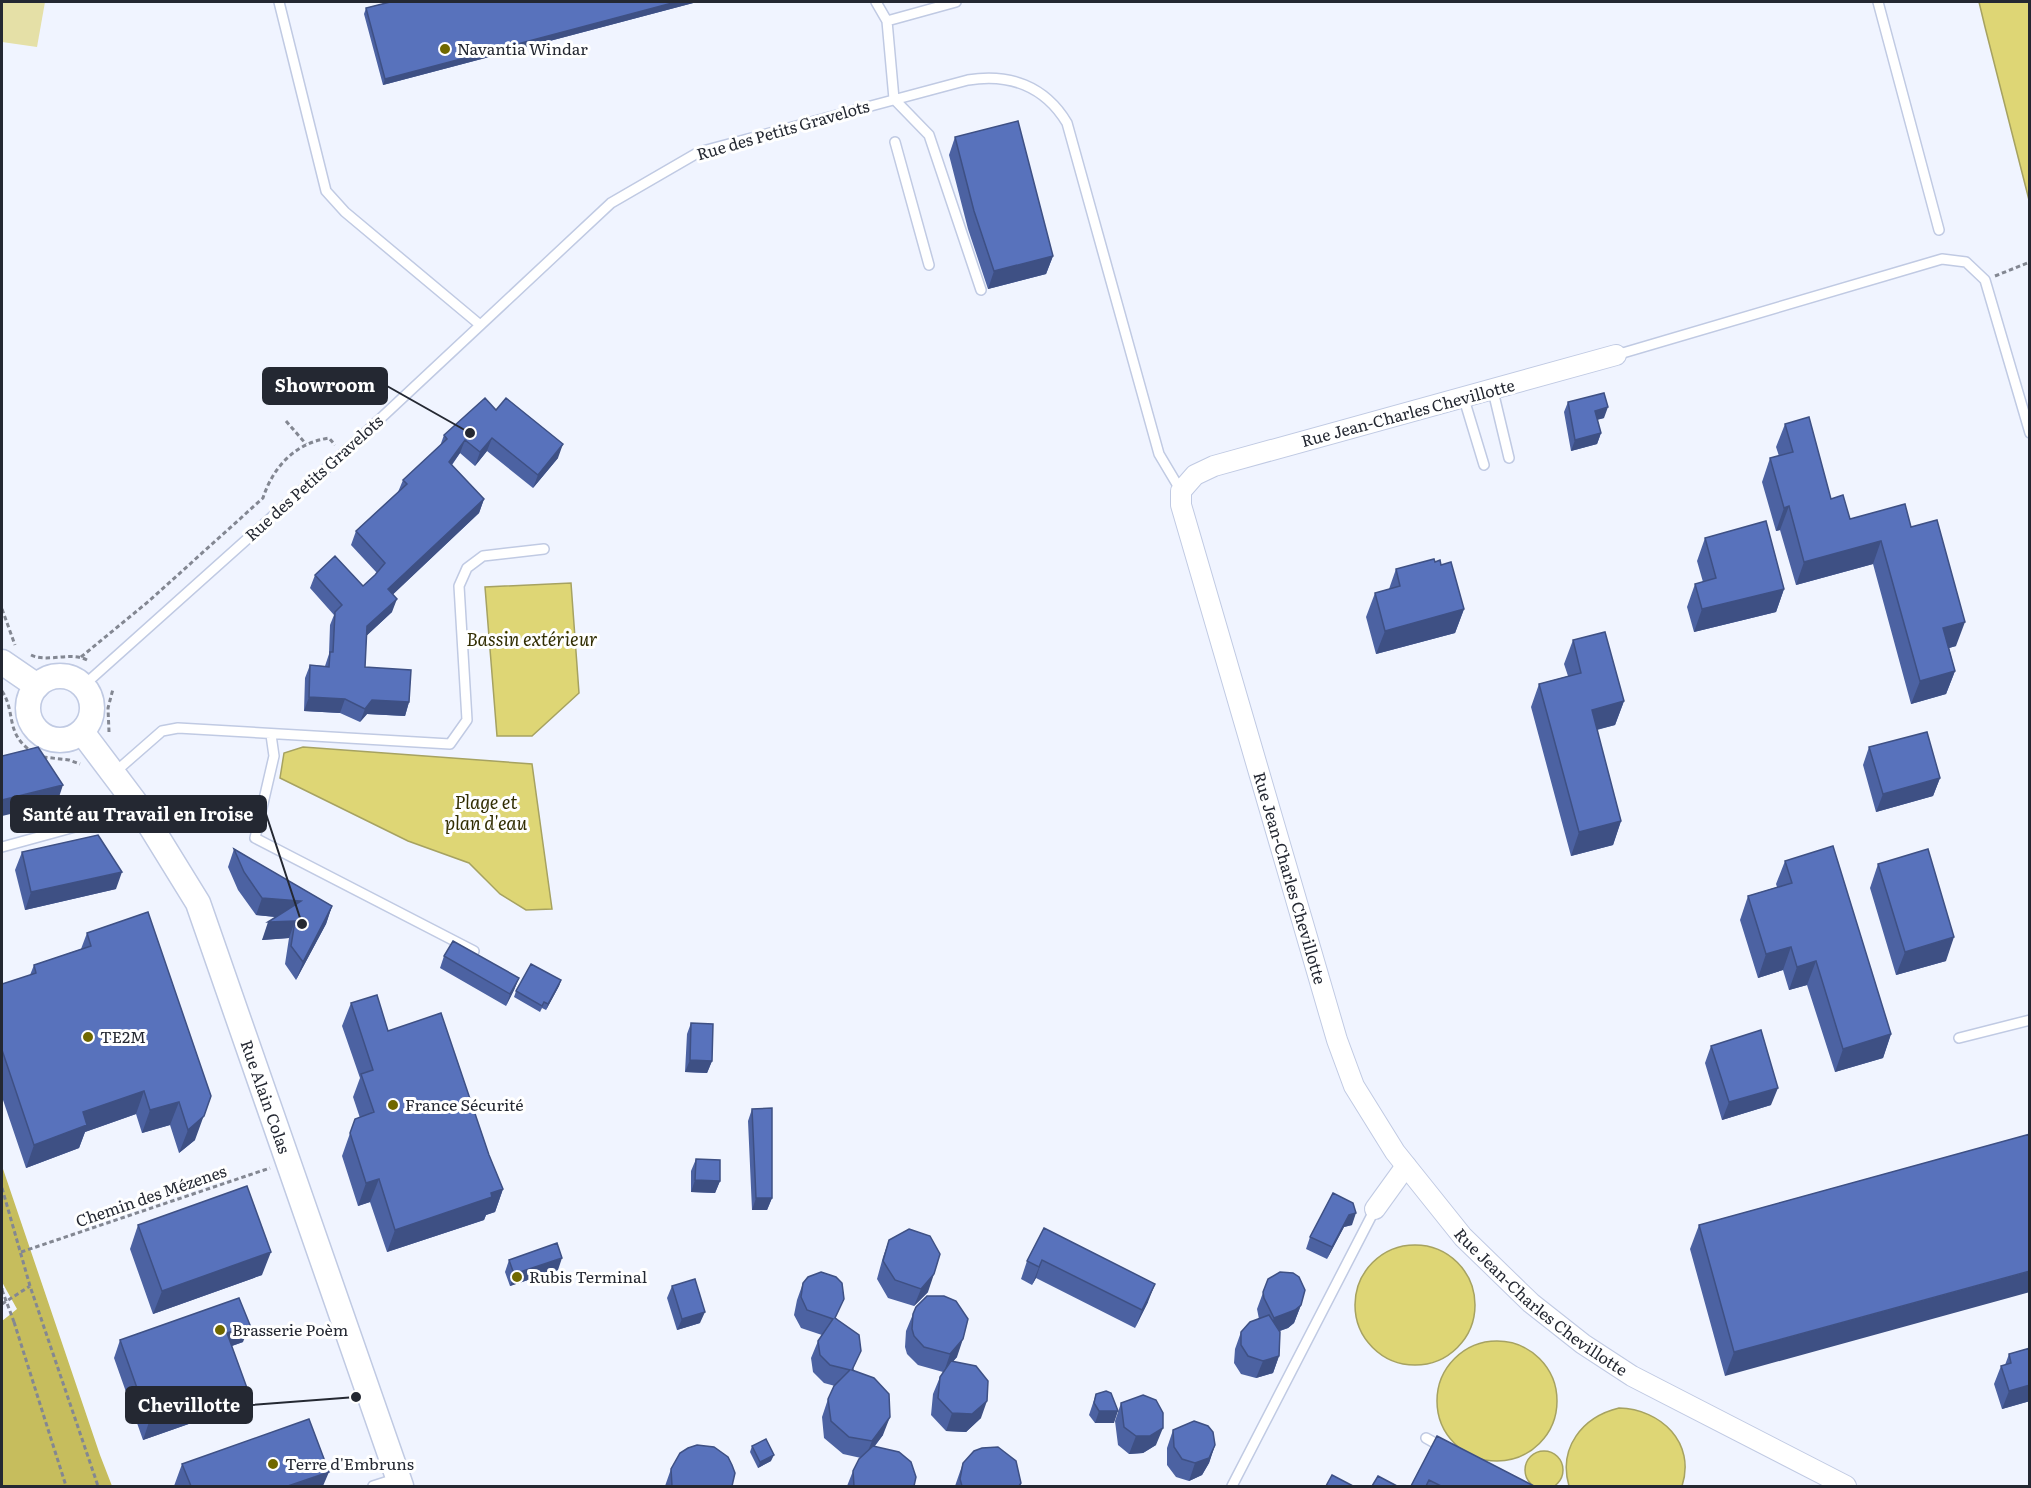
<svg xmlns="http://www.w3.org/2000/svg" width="2031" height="1488" viewBox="0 0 2031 1488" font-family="Literata,serif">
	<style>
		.green { fill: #e5e0a7 }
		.forest { fill: #c6bd5d }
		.water { fill: #ded675; stroke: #a6a261; stroke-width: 1.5 }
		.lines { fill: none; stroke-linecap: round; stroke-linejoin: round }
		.service-casing { stroke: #c0cae3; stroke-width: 12 }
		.minor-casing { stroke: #c0cae3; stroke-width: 22 }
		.tertiary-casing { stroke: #c0cae3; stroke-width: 27 }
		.path { stroke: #838792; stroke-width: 3; stroke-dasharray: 4.5 3; stroke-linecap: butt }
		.service { stroke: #fff; stroke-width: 9 }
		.minor { stroke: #fff; stroke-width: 20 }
		.tertiary { stroke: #fff; stroke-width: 24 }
		.path-bridge { stroke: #838792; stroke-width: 3; stroke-dasharray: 4.5 3; stroke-linecap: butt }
		.wall { fill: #4c62a2 }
		.shaded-wall { fill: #3e5084 }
		.building { fill: #5872bc; stroke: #3e5084; stroke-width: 1.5 }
		.poi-dot { fill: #706800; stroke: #fff; stroke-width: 2 }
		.labels { text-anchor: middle; stroke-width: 6; stroke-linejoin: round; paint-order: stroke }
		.poi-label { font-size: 16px; fill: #242832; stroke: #fff; text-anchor: start }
		.street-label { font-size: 16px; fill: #242832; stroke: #fff }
		.water-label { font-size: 18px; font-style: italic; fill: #312d02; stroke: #fff }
		.leader { fill: none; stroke: #242832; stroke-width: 2 }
		.callout-dot { fill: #242832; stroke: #fff; stroke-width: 2 }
		.callout { fill: #242832; stroke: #242832; stroke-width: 2 }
		.callout-label { font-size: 18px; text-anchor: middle; font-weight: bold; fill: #fff }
	</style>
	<rect width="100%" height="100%" fill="#f0f4ff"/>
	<path class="green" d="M2,2H45L37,47L2,42Z"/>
	<path class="forest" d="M2,1166L100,1455L112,1486H2V1321L17,1309L2,1282Z"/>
	<path class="water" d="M1979,2H2029V200L1985,27Z
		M571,583L579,693L532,736H497L485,587Z
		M303,747L532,764L552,909L526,910L500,894L469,863L408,841L280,778L284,753Z
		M1355 1305a60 60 0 1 1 120 0a60 60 0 1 1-120 0Z
		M1437 1401a60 60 0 1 1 120 0a60 60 0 1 1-120 0Z
		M1619,1408C1661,1409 1696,1443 1682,1486H1569C1558,1448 1582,1417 1619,1408Z
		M1525 1470a19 19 0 1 1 38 0a19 19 0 1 1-38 0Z"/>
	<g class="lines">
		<g class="service-casing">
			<path id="service" d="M279,2L326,191L345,212L479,324
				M876,2L887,21
				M956,2L887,21L894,99L929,135L981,290
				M1878,2L1939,230
				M895,142L929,265
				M1616,355L1942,259L1966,262L1985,280L2030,433
				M1493,391L1509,458
				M1464,399L1484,465
				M83,686L350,447L611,203L699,152L968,80C1009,73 1045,86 1067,123L1159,454L1181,491
				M271,735L274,756L255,838L474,951
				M114,773L162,731L178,728L450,744L467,720L459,586L467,568L483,556L544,549
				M2,847L137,810
				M1959,1038L2030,1020
				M1426,1438L1442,1447
				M373,1486L398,1478
				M1232,1486L1375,1209"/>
		</g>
		<g class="minor-casing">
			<g id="minor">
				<path id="s1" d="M1616,355L1214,466L1195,475L1181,491V505L1337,1040L1354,1086L1395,1152L1463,1237L1531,1303L1583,1344L1632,1376L1846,1486"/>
				<path d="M1375,1209L1406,1166"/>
			</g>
		</g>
		<g class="tertiary-casing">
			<g id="tertiary">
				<path d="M2,662L37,686"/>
				<circle cx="60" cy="708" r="32"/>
				<path id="s2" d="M82,732L140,809L198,903L401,1486"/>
			</g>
		</g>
		<path class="path" d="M1995,276L2030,262
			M286,421L306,444
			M2,609L15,645
			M31,655C48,663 70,651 87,660
			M81,657L149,601L263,498C273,467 295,443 329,438L335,445
			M2,691C16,712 5,733 31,751
			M109,732L108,708L113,689
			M43,757L69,760L80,764
			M2,1188L30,1286L98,1486
			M21,1252L270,1168
			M2,1288V1290
			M2,1304L30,1286
			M14,1322L66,1486"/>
		<use href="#service" class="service"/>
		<use href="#minor" class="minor"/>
		<use href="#tertiary" class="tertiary"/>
		<path class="path-bridge" d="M2,1290L14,1322"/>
	</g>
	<path class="wall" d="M390,2H697L383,85L364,14L366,8Z
		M955,137L1053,256L1046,274L988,289L968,229L949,155Z
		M1568,402L1604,418L1597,420L1601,433L1597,444L1571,451L1564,412Z
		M496,410L558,458L533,488L487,451L475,466L460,453L452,465L484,499L479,513L393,594L392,612L366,636L365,667L409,702L405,716L367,714L360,722L340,713L304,711L305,678L310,665L325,666L329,654L330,625L334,615L310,588L315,575L363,586L377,573L351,545L356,531L398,492L403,480L440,446L444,435Z
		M1785,424L1831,499L1850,519L1911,527L1956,646L1949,648L1955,671L1946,694L1911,704L1873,564L1796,585L1780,530L1776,531L1762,482L1770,458L1779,456L1776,447Z
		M1705,538L1784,589L1776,612L1694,632L1687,607L1695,584L1703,582L1697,561Z
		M1435,562L1441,565L1464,609L1455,633L1376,654L1366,617L1375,593L1389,589L1396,569Z
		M1573,640L1624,701L1615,725L1597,730L1621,821L1613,845L1571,856L1531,707L1539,684L1568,676L1564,664Z
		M1869,747L1940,778L1933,796L1876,812L1863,765Z
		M234,849L332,906L326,924L296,980L285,964L289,938L262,940L276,917L256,915L238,890L228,867Z
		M22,852L116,889L25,910L15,870Z
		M1785,861L1891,1034L1883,1058L1835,1072L1807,985L1789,990L1783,970L1758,978L1740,920L1748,896L1777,887L1776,884Z
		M1878,864L1946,961L1896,975L1870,888Z
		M148,912L195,1140L179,1153L170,1125L142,1133L136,1114L85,1132L79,1148L26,1168L2,1097V984L30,975L34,965L81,949L87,933Z
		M444,956L519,978L514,990L506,1006L440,968Z
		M561,980L559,986L546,1010L542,1008L540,1012L514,997L516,991Z
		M351,1003L388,1031L489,1155L503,1189L495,1212L486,1215L484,1220L387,1252L370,1202L358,1206L342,1156L355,1119L360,1118L353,1097L360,1078L342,1026Z
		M691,1023L712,1061L707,1073L685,1072L687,1034Z
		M1711,1046L1771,1105L1722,1120L1705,1063Z
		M752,1109L772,1198L767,1210H752L748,1121Z
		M2030,1134L1725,1376L1690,1249L1699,1225Z
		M696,1159L720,1181L715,1193L691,1192V1171Z
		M1333,1193L1352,1225L1344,1227L1327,1259L1306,1249L1310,1237Z
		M138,1225L262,1275L153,1314L130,1249Z
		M1044,1228L1148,1302L1135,1328L1036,1278L1032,1285L1021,1279L1027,1261Z
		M889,1240L928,1292L914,1306L888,1298L877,1279L883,1257Z
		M509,1260L558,1270L510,1286L505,1272Z
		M1268,1279L1301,1305L1294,1323L1288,1328L1280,1331L1279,1356L1273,1373L1256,1378L1241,1374L1234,1363L1235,1349L1241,1332L1259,1319L1257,1309Z
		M803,1283L837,1319L854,1370L883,1435L875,1446L914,1486H847L853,1471L861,1458L843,1454L824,1438L822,1417L828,1399L835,1386L824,1383L813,1372L811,1358L818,1341L822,1335L801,1328L794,1315L797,1300Z
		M672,1286L700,1323L677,1330L667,1298Z
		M913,1314L957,1357L953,1361L981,1418L966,1432L946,1431L931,1415L933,1394L940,1377L943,1372L918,1365L907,1354L905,1347L906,1331Z
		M120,1340L243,1342L232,1346L240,1406L143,1440L114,1358Z
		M2030,1348V1401L2002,1409L1994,1384L2001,1366L2005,1365L2009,1354Z
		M1096,1394L1114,1423H1095L1089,1415Z
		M1121,1403L1156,1445L1143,1453L1129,1454L1118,1445L1115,1421Z
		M1173,1430L1215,1445L1209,1463L1202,1475L1189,1481L1176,1477L1167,1465V1448Z
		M1437,1436L1534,1486H1411Z
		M752,1446L771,1461L758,1468L750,1452Z
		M963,1463L1021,1483L1020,1486H955Z
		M182,1464L323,1486H174Z
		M671,1469L732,1486H665Z"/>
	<path class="shaded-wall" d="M676,2H697L383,85L385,79Z
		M1053,256L1046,274L988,289L994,271Z
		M1608,407L1604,418L1591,421L1595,411Z
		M1601,433L1597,444L1571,451L1575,440Z
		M492,438L487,451L475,466L480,452Z
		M465,440L460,453L444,475L449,462Z
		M563,444L558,458L533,488L538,475Z
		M484,499L479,513L384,603L388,589Z
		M1789,506L1780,530L1776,531L1784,508Z
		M1881,541L1873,564L1796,585L1804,562Z
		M1784,589L1776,612L1694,632L1702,609Z
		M397,599L392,612L362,640L367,626Z
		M1464,609L1455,633L1376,654L1385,631Z
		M1965,622L1956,646L1935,652L1943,628Z
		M1955,671L1946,694L1911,704L1920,681Z
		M309,697L345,699L340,713L304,711Z
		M372,700L409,702L405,716L367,714L360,722L365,709Z
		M1624,701L1615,725L1583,733L1592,710Z
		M1940,778L1933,796L1876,812L1883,794Z
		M63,785L57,803L2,816V800Z
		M1621,821L1613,845L1571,856L1579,832Z
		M122,872L116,889L25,910L31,892Z
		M262,898L301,901L295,919L256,915Z
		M332,906L326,924L296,980L303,962Z
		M295,921L289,938L262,940L268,922Z
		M1954,937L1946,961L1896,975L1905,952Z
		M1791,947L1783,970L1758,978L1766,954Z
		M1816,961L1807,985L1789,990L1797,967Z
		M519,978L514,990L506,1006L510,994Z
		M561,980L559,986L546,1010L548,1004Z
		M1891,1034L1883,1058L1835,1072L1843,1049Z
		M690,1060L712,1061L707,1073L685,1072Z
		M1778,1088L1771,1105L1722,1120L1729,1102Z
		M144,1091L136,1114L85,1132L79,1148L26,1168L34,1145L83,1112Z
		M211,1096L195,1140L179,1153L188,1130Z
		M179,1102L170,1125L142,1133L150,1110Z
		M379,1179L370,1202L358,1206L366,1183Z
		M695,1180L720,1181L715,1193L691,1192Z
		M503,1189L495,1212L486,1215L484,1220L387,1252L395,1230Z
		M756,1198H772L767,1210H752Z
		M1356,1213L1352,1225L1344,1227L1327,1259L1332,1247L1349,1215Z
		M271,1252L262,1275L153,1314L162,1291Z
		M562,1258L558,1270L510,1286L514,1274Z
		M1042,1260L1036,1278L1032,1285L1039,1267Z
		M2030,1271V1292L1725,1376L1734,1352Z
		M934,1274L928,1292L914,1306L921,1289Z
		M1155,1284L1148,1302L1135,1328L1142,1310Z
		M1301,1305L1294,1323L1288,1328L1267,1335L1274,1318Z
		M705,1312L700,1323L677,1330L682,1319Z
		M250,1325L243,1342L220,1350L227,1333Z
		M963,1339L957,1357L944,1372L950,1354Z
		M1279,1356L1273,1373L1256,1378L1263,1361Z
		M2030,1385V1401L2002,1409L2009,1391Z
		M247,1388L240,1406L143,1440L149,1422Z
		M987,1401L981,1418L966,1432L946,1431L952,1413Z
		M1099,1411H1118L1114,1423H1095Z
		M890,1417L883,1435L865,1458L872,1441Z
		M1163,1428L1156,1445L1143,1453L1129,1454L1136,1436Z
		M1215,1445L1209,1463L1202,1475L1189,1481L1195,1463Z
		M774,1455L771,1461L758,1468L760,1462Z
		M329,1472L323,1486H288Z"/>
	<path class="building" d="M390,2H676L385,79L366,8Z
		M1018,121L1053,256L994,271L974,211L955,137Z
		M1604,393L1608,407L1595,411L1601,433L1575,440L1568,402Z
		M485,398L496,410L506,398L563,444L538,475L492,438L480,452L465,440L449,462L484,499L388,589L397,599L367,626L365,667L411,670L409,702L372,700L365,709L345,699L309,697L310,665L329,667L330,652H333L335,612L342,605L315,575L335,556L363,586L375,575L385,563L356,531L407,484L403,480L447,439L444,435Z
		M1809,417L1831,499L1843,495L1850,519L1905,504L1911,527L1937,520L1965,622L1943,628L1955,671L1920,681L1881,541L1804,562L1789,506L1784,508L1770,458L1793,452L1785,424Z
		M1766,521L1784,589L1702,609L1695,584L1716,578L1705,538Z
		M1434,559L1435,562L1440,560L1441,565L1451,562L1464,609L1385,631L1375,593L1400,586L1396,569Z
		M1605,632L1624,701L1592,710L1621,821L1579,832L1539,684L1581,673L1573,640Z
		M1927,732L1940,778L1883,794L1869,747Z
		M38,747L63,785L2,800V756Z
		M98,835L122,872L31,892L22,852Z
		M1833,846L1891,1034L1843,1049L1816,961L1797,967L1791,947L1766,954L1748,896L1792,883L1785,861Z
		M234,849L332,906L303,962L291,946L295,921L268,922L301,901L262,898L244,872Z
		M1928,849L1954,937L1905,952L1878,864Z
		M148,912L211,1096L204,1116L188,1130L179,1102L150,1110L144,1091L83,1112L87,1125L34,1145L2,1050V984L36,973L34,965L91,946L87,933Z
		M453,941L519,978L510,994L444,956Z
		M531,964L561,980L548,1004L544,1002L542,1006L516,991Z
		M377,995L388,1031L441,1013L489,1155L503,1189L491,1193L492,1197L395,1230L379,1179L366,1183L350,1133L355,1119L374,1112L361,1074L373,1070L351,1003Z
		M691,1023L713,1024L712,1061L690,1060Z
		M1761,1030L1778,1088L1729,1102L1711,1046Z
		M772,1108V1198H756L752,1109Z
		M2030,1134V1271L1734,1352L1699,1225Z
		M696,1159L720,1160V1181L695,1180Z
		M247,1186L271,1252L162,1291L138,1225Z
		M1333,1193L1353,1203L1356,1213L1349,1215L1332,1247L1310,1237Z
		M1044,1228L1155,1284L1142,1310L1042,1260L1039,1267L1027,1261Z
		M909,1229L930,1236L940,1254L934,1274L921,1289L895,1280L883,1261L889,1240Z
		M557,1243L562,1258L514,1274L509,1260Z
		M821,1272L836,1277L842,1283L844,1299L835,1318L859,1335L861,1351L852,1370L874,1378L889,1394L890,1417L872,1441L849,1437L831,1421L828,1399L834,1386L850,1370L830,1365L820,1355L818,1341L833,1319L807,1310L801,1297L803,1283L808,1277Z
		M1280,1272L1293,1273L1299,1277L1305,1290L1301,1305L1295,1310L1274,1318L1264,1298L1263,1292L1268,1279Z
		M695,1279L705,1312L682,1319L672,1286Z
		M927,1296H944L956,1301L968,1319L963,1339L950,1354L924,1347L914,1336L912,1329L913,1314L916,1307Z
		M239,1298L250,1325L227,1333L247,1388L149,1422L120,1340Z
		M1269,1315L1280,1332L1279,1356L1263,1361L1248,1356L1241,1345V1332L1250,1322Z
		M2030,1348V1385L2009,1391L2001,1366L2011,1363L2009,1354Z
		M951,1361L976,1366L988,1381L987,1401L972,1414L952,1413L938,1398L940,1377Z
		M1106,1391L1111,1393L1118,1411H1099L1094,1403L1096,1394Z
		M1143,1395L1156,1400L1163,1413V1428L1150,1436H1136L1124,1427L1121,1403Z
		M309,1419L329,1472L288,1486H191L182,1464Z
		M1194,1421L1208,1426L1213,1432L1215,1445L1209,1458L1195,1463L1182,1459L1174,1447L1173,1430Z
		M1437,1436L1534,1486H1441L1429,1480L1426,1486H1411Z
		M766,1439L774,1455L760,1462L752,1446Z
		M697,1445L714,1447L728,1457L732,1465L735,1473L732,1486H672L671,1469L680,1453L688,1448Z
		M873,1446L899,1452L911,1462L916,1477L914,1486H854L853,1471L859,1459Z
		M998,1447L1016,1461L1021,1483L1019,1486H962L960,1479L963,1463L974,1451L982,1448Z
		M1332,1475L1353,1486H1326Z
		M1378,1476L1397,1486H1372Z"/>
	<g class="poi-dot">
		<circle cx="445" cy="49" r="6"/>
		<circle cx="88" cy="1037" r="6"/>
		<circle cx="393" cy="1105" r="6"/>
		<circle cx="517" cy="1277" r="6"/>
		<circle cx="220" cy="1330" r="6"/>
		<circle cx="273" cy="1464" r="6"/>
	</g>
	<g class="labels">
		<g class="poi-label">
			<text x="457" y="55">Navantia Windar</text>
			<text x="100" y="1043">TE2M</text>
			<text x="405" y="1111">France Sécurité</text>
			<text x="529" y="1283">Rubis Terminal</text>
			<text x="232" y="1336">Brasserie Poèm</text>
			<text x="285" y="1470">Terre d'Embruns</text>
		</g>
		<g class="street-label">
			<text transform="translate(783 130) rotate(-16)" y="6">Rue des Petits Gravelots</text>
			<text transform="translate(1408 413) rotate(-15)" y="6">Rue Jean-Charles Chevillotte</text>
			<text transform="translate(314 478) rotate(-42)" y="6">Rue des Petits Gravelots</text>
			<text dy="6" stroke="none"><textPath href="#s1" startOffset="862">Rue Jean-Charles Chevillotte</textPath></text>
			<text dy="6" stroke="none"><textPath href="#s2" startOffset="412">Rue Alain Colas</textPath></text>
			<text transform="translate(151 1196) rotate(-19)" y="6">Chemin des Mézenes</text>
			<text dy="6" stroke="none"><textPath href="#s1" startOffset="1368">Rue Jean-Charles Chevillotte</textPath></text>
		</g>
		<g class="water-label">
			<text x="532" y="646">Bassin extérieur</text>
			<text x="486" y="809">Plage et<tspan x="486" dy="21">plan d'eau</tspan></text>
		</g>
	</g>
	<path class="leader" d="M470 433L387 386M302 924L266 814M356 1397L252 1405"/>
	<g class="callout-dot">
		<circle cx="470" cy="433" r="6"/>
		<circle cx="302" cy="924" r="6"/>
		<circle cx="356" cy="1397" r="6"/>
	</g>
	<g class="callout">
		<rect x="263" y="368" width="124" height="36" rx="6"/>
		<rect x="11" y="796" width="255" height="36" rx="6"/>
		<rect x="126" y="1387" width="126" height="36" rx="6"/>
	</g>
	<g class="callout-label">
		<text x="325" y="392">Showroom</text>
		<text x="138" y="821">Santé au Travail en Iroise</text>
		<text x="189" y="1412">Chevillotte</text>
	</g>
	<rect width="2031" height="1488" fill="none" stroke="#242832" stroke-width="6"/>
</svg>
